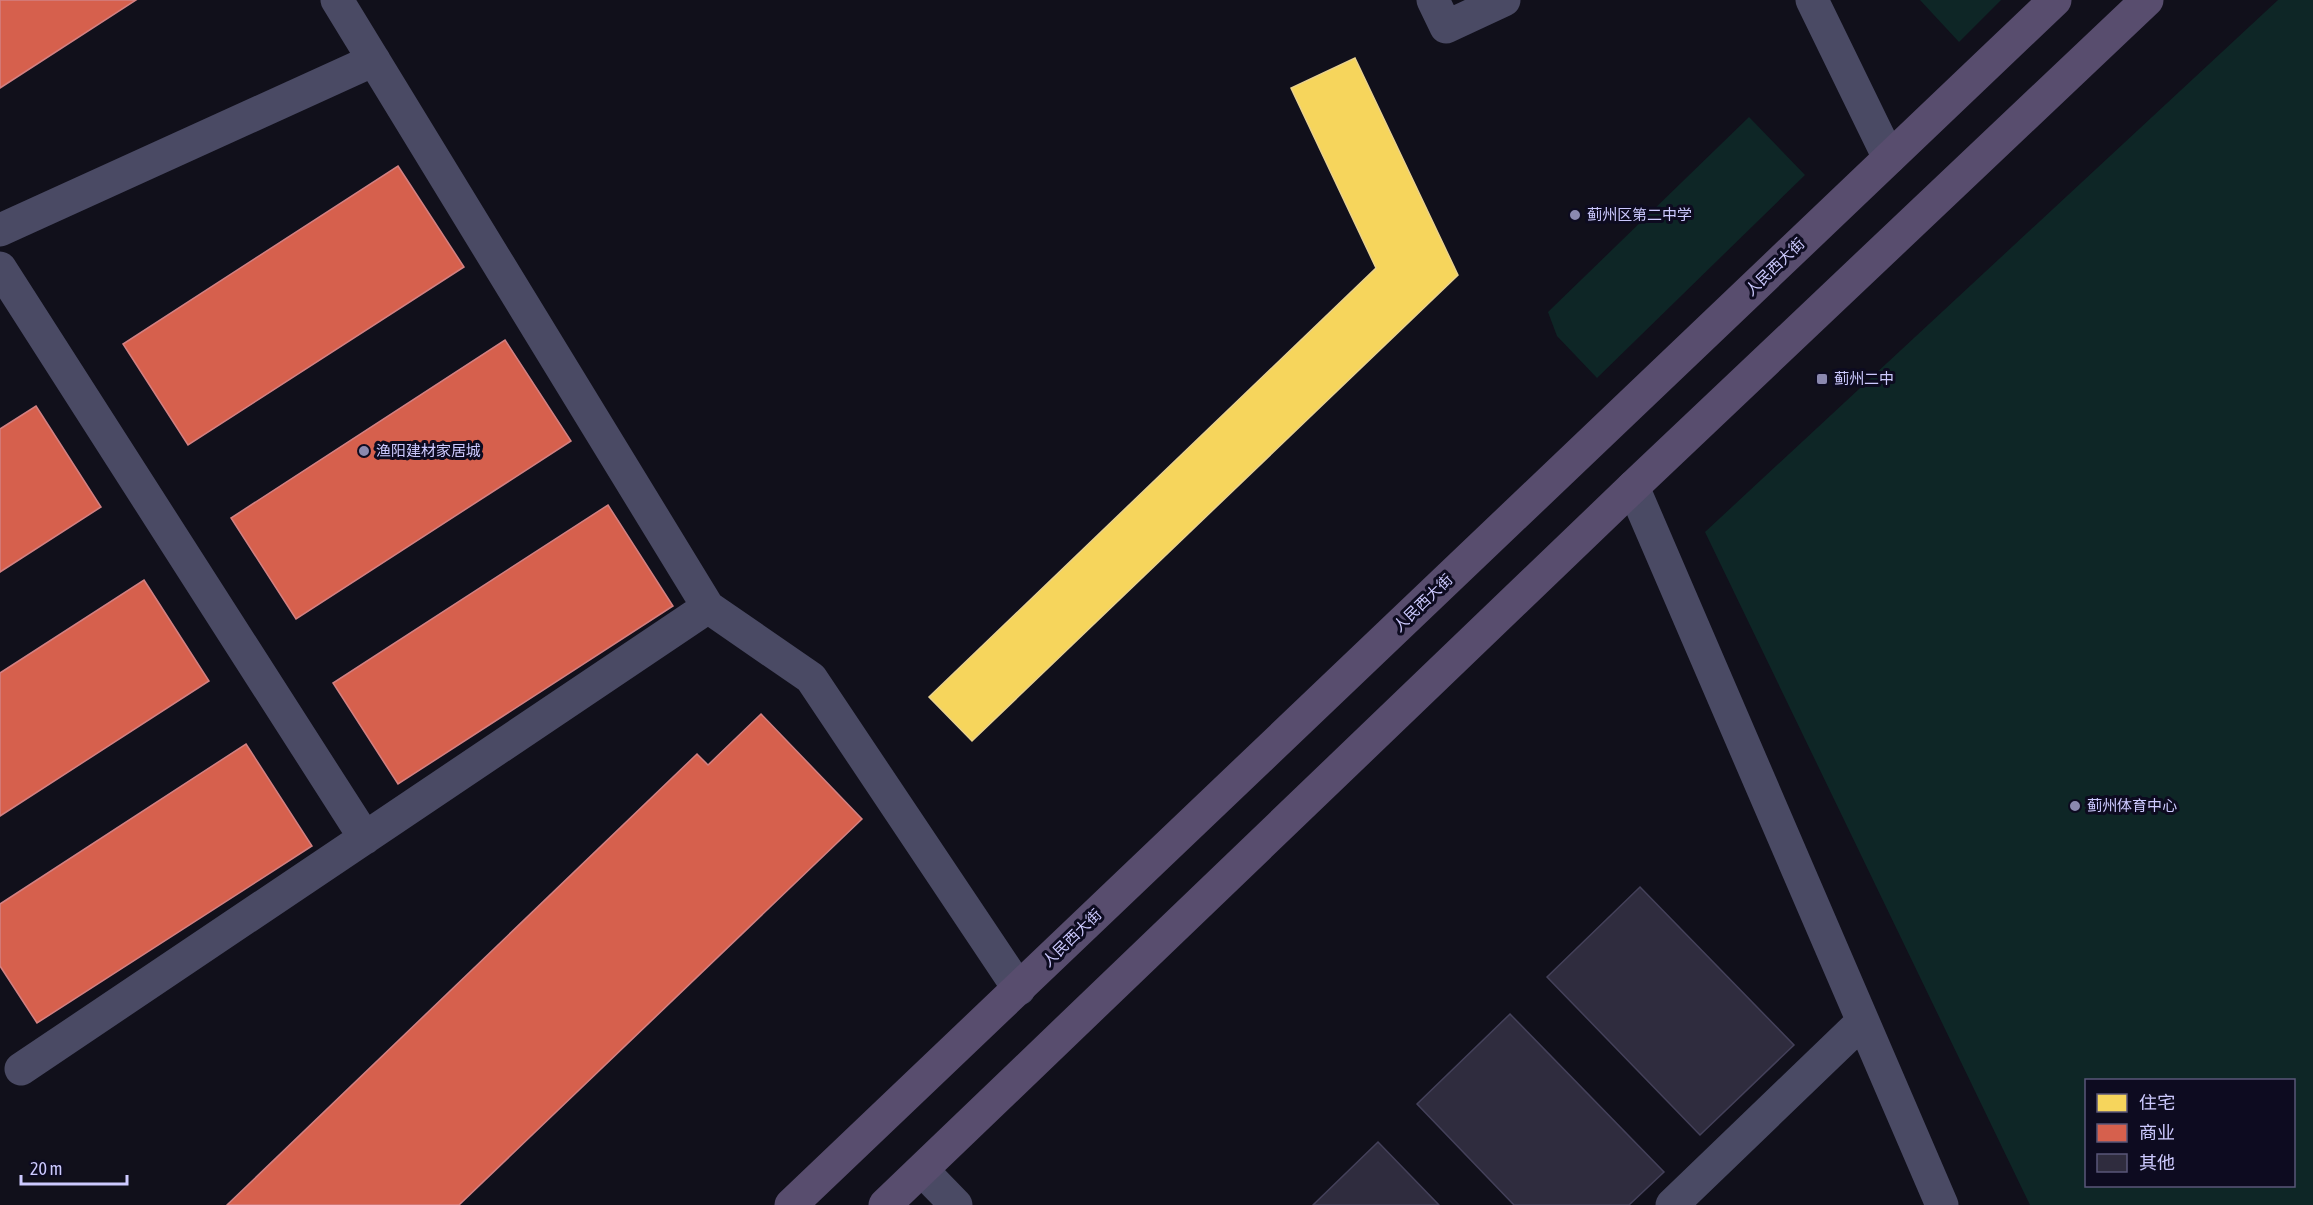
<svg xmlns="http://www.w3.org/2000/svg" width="2313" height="1205" viewBox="0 0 2313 1205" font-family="'Asap Condensed','Noto Sans SC',sans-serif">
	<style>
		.green { fill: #0e2626; fill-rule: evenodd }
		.homes { fill: #f6d55c; stroke: #ead28d; stroke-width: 1.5 }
		.shops { fill: #d6604d; stroke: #d38082; stroke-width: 1.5 }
		.building { fill: #2f2c3e; stroke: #44415a; stroke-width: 1.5 }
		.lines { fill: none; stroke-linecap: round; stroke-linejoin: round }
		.minor { stroke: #4a4a64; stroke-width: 33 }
		.major { stroke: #584d6e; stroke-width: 33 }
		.poi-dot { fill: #8b89af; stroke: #0d0b20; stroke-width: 2 }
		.labels { text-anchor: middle; stroke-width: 6; stroke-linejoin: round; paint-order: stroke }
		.poi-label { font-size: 15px; fill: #cdcaff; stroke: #0d0b20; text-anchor: start }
		.street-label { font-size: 15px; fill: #cdcaff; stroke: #0d0b20 }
	</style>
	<rect width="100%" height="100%" fill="#11101b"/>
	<path class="green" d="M1920,0H2001L1959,42Z
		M2278,0H2313V1205H2030L1705,532ZM2086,1080H2294V1186H2086Z
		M1749,117L1805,175L1597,378L1557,336L1548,312Z"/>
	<path class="homes" d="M1355,58L1458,275L972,741L929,697L1376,268L1291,88Z"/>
	<path class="shops" d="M0,0H136L0,88Z
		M398,166L464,267L188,445L123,344Z
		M505,340L571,441L296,619L231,518Z
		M36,406L101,507L0,572V429Z
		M608,505L673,606L398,784L333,683Z
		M144,580L209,681L0,816V673Z
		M761,714L862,819L459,1205H227L697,754L708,765Z
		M246,744L312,846L37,1023L0,966V904Z"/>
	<path class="building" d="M1640,887L1794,1045L1700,1135L1547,977Z
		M1510,1014L1664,1172L1629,1205H1514L1417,1104Z
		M1378,1142L1439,1205H1313Z"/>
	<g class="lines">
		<path class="minor" d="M337,0L708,607L811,678L1019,989
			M1433,0L1446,27L1504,0
			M1812,0L1889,158
			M0,230L374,60
			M0,268L365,838
			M1633,487L1942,1205
			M21,1069L708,607
			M922,1170L956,1205
			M1672,1205L1862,1022"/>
		<path class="major" d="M791,1205L2055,0
			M885,1205L1633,487L2147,0"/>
	</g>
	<g class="poi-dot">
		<circle cx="1575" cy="215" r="6"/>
		<rect x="1816" y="373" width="12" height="12" rx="3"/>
		<circle cx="364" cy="451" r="6"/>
		<circle cx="2075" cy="806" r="6"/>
	</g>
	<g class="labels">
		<g class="poi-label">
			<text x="1587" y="220">蓟州区第二中学</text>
			<text x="1834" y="384">蓟州二中</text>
			<text x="376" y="456">渔阳建材家居城</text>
			<text x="2087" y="811">蓟州体育中心</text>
		</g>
		<g class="street-label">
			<text transform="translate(1775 267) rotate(-44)" y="5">人民西大街</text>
			<text transform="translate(1423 603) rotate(-44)" y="5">人民西大街</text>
			<text transform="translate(1072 938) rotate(-44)" y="5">人民西大街</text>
		</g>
	</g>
	<rect x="2085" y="1079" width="210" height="108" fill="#0d0b20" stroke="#5a5779" stroke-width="1.5"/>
	<rect x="2097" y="1094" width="30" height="18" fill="#f6d55c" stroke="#5a5779" stroke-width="1.5"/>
	<text x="2139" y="1109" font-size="18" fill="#cdcaff">住宅</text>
	<rect x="2097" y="1124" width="30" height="18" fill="#d6604d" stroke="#5a5779" stroke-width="1.5"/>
	<text x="2139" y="1139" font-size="18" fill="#cdcaff">商业</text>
	<rect x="2097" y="1154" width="30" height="18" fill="#2f2c3e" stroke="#5a5779" stroke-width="1.5"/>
	<text x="2139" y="1169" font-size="18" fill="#cdcaff">其他</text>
	<path d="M21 1175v9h106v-9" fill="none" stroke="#cdcaff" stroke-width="3"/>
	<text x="30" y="1175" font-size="18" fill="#cdcaff" stroke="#0d0b20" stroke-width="4.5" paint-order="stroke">20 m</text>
</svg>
